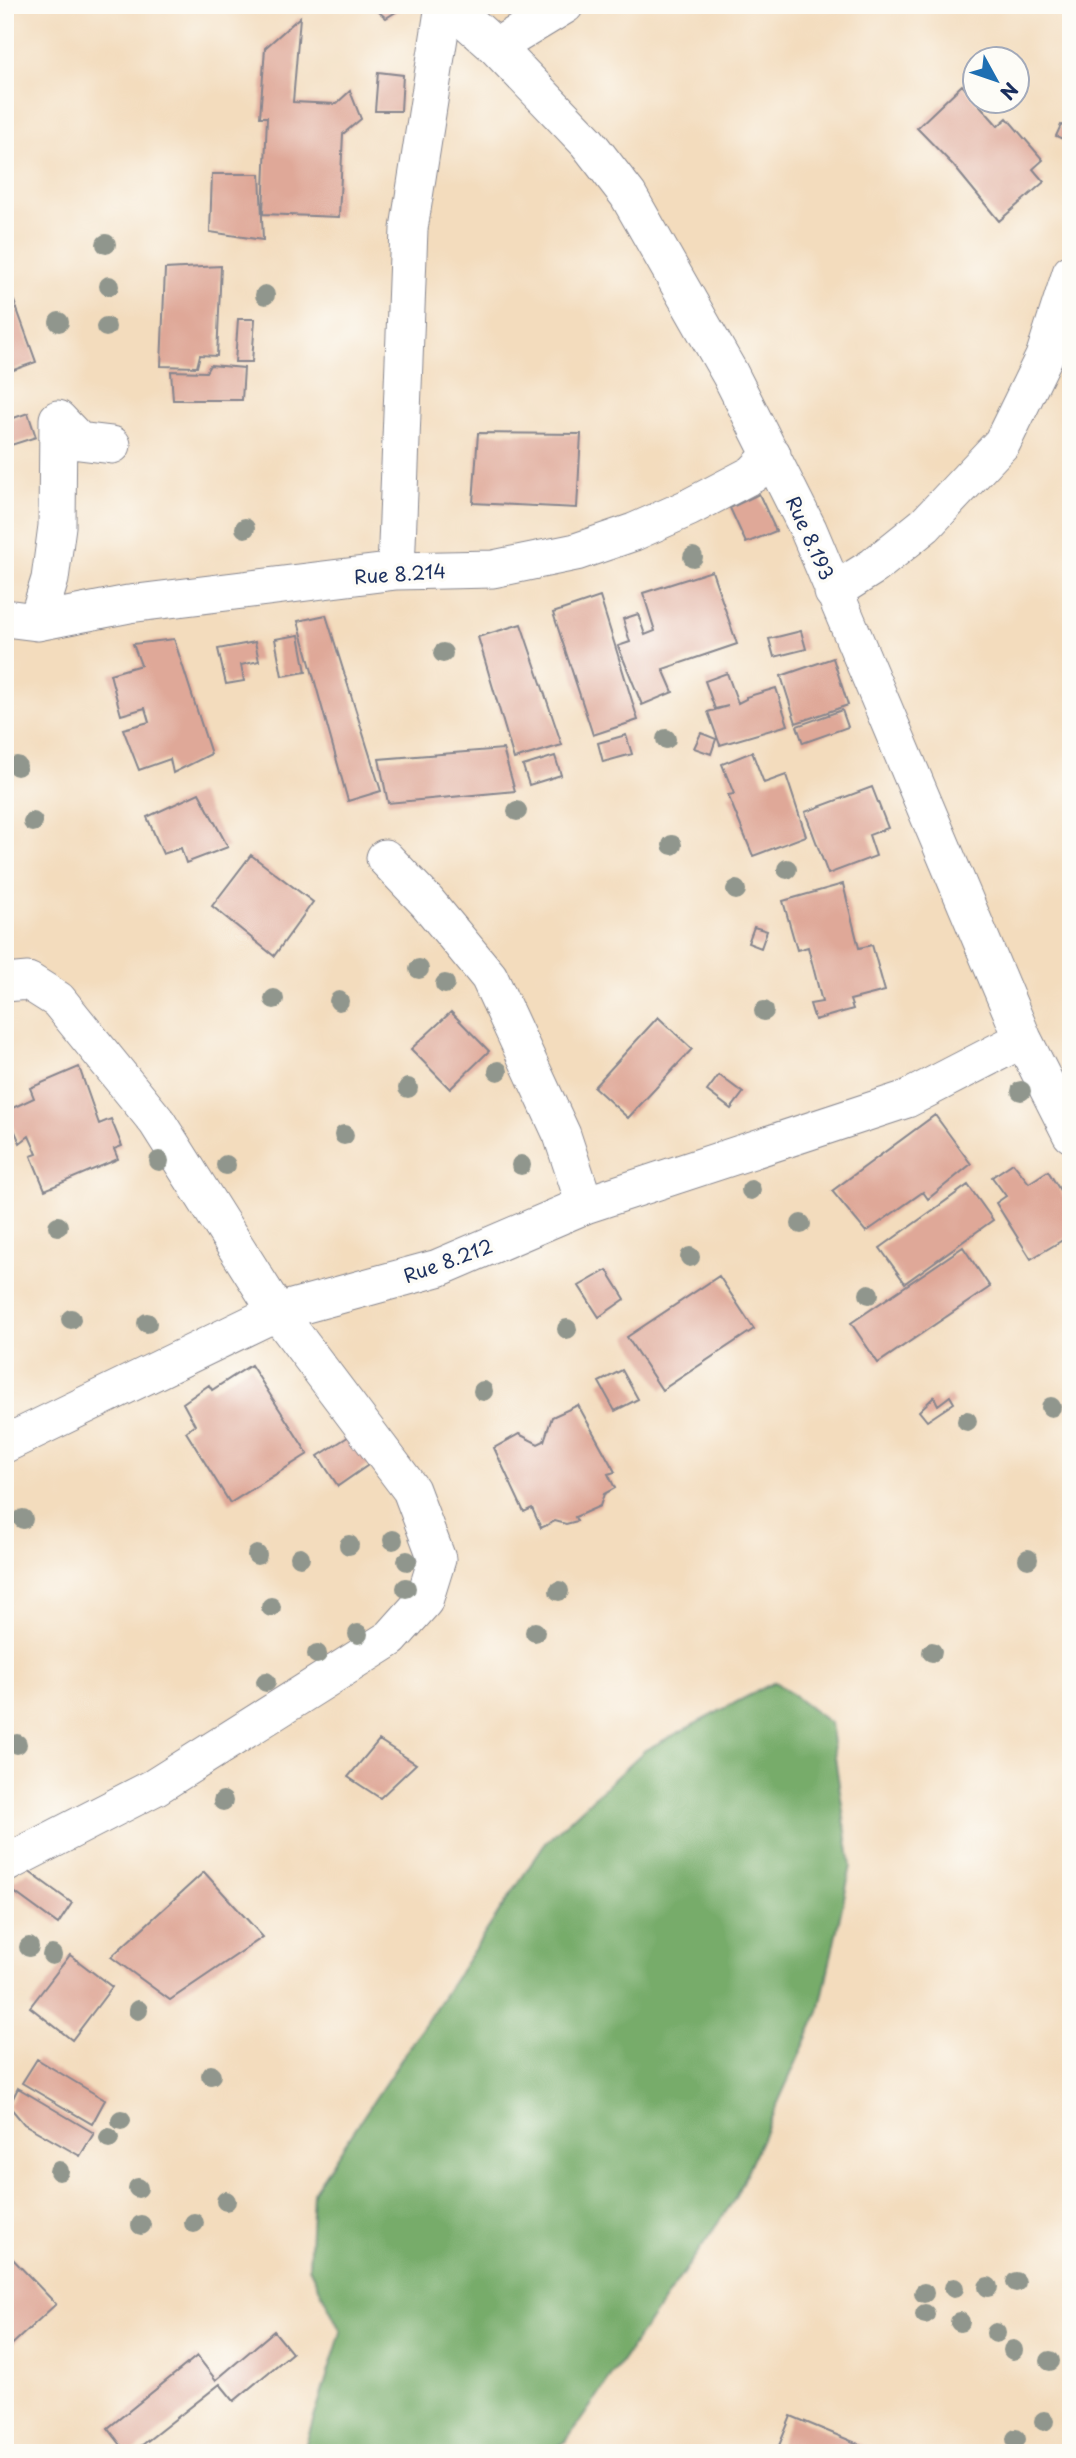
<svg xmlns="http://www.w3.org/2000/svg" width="1076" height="2458" viewBox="0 0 1076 2458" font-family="'Playpen Sans',sans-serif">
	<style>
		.forest { fill: #77ac6a; stroke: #496e64; stroke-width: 2 }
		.building { fill: #dfa898 }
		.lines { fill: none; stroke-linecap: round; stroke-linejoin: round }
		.street-casing { stroke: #87868e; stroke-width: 39 }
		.street { stroke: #fff; stroke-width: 37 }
		.tree { fill: #90968d }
		.labels { text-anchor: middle; stroke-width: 7; stroke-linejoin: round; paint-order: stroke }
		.street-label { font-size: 19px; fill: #1b2f5e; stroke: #fdfcf7 }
	</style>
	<rect width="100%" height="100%" fill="#fdfcf7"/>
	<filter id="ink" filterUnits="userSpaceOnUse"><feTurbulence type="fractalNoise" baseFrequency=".0143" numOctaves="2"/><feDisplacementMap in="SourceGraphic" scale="14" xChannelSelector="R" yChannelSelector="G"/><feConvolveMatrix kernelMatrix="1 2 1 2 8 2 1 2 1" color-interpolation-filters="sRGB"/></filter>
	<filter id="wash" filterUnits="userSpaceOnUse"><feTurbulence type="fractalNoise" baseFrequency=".00686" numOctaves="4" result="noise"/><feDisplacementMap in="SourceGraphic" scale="28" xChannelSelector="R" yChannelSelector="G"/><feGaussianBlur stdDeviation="1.57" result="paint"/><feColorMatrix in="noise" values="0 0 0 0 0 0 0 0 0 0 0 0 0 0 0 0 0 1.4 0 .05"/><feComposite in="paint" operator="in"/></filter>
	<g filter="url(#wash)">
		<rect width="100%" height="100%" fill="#f3dcbd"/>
		<path class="forest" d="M775,1682L830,1723L851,1866L819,2012L734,2200L567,2440L547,2453H303L341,2332L309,2267L313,2192L545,1843L645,1750Z"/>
		<g id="blocks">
			<path class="building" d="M371,5H407L386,18Z
				M300,17L293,102L336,104L350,91L361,119L343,134L339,217L263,214L267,117H260L265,48Z
				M378,72L403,75L401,111H375Z
				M962,85L998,126L1007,118L1043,160L1033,169L1044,182L999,221L953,165L917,128Z
				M1061,125L1071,129L1065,140L1056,136Z
				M212,174H260L263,240L210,232Z
				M221,266L217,356L200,355L197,367L161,366L165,269Z
				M14,301L36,362L5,373V303Z
				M238,319H255L252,362H235Z
				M210,365L244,368L242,400H173L171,371L206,372Z
				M28,413L36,437L5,447V421Z
				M478,433L581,434L577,508L473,503Z
				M759,494L776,531L746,543L730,508Z
				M712,571L737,644L663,669L673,692L642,705L618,646L630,642L623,619L638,614L645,635L655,631L643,593Z
				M600,597L638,720L593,735L553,613Z
				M326,615L381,791L348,801L298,621Z
				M521,624L562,745L514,759L478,637Z
				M801,631L806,649L774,657L769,639Z
				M299,635L306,672L282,676L275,639Z
				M174,639L211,754L173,773L170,759L139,770L123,729L149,722L145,708L121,715L110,674L141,665L133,644Z
				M255,642L259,661L241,665L244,681L226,684L218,649Z
				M833,658L848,705L796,723L781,676Z
				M727,673L738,703L746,699V697L776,688L788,725L720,745L708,712L728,706L715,709L705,681Z
				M842,710L848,727L803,743L797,726Z
				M701,733L716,739L711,754L694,748Z
				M626,735L632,754L603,762L598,743Z
				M503,749L515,791L388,803L379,759Z
				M752,752L764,783L786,775L806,836L753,856L728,795L734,794L722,764Z
				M555,756L561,775L529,785L523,766Z
				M872,787L888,828L869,835L876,856L828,874L805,812Z
				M199,793L228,847L186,863L181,848L163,854L147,817Z
				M251,855L313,902L274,956L212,906Z
				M843,884L859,948L872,945L885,991L850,1000L853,1009L815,1020L810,1004L822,1002L808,947L797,950L783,901Z
				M754,927L767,931L761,948L748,943Z
				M451,1012L489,1051L450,1089L411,1049Z
				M658,1017L692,1049L628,1118L594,1087Z
				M79,1067L99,1124L111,1119L122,1146L114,1149L118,1159L45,1190L31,1156L37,1154L29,1136L20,1143L6,1111L34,1098L30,1088Z
				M719,1075L743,1093L731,1109L707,1091Z
				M935,1115L971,1164L928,1199L923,1192L866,1232L832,1191Z
				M1013,1163L1029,1183L1048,1171L1071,1208V1235L1031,1259L996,1203L1006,1196L992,1177Z
				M968,1185L993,1220L905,1283L880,1248Z
				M963,1247L990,1287L878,1363L851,1323Z
				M607,1270L625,1299L599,1317L579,1286Z
				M719,1276L754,1329L662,1390L627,1337Z
				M251,1365L308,1454L230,1503L186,1432L195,1425L183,1403L209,1385L212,1390Z
				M622,1370L638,1399L615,1411L599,1382Z
				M950,1396L954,1403L927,1421L919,1411L934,1397L938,1405Z
				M578,1405L615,1472L608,1474L615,1488L604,1494L600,1506L575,1517L577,1521L566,1524L555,1521L541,1528L532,1508L524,1512L494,1448L519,1434L538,1444L544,1441L552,1417Z
				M354,1433L374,1461L338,1486L318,1456Z
				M379,1740L416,1764L380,1798L348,1777Z
				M28,1871L72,1903L58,1924L6,1886Z
				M204,1872L263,1937L170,2000L111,1957Z
				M70,1955L112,1987L72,2040L30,2007Z
				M37,2059L105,2100L92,2124L22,2083Z
				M18,2088L94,2133L80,2156L24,2124L9,2106Z
				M7,2253L56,2304L5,2351V2261Z
				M274,2331L292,2353L234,2401L220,2384L132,2453H127L108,2428L197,2356L216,2380Z
				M791,2416L880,2453H776Z"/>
		</g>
	</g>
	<g filter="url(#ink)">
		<use href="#blocks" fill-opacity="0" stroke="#87868e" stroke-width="2"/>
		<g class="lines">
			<g class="street-casing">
				<path id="street" d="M449,5L496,47L587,142L628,195L730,374L808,529L1023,1039L1071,1134
					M496,47L565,5
					M396,571L409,229L444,5
					M833,592L874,566L925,525L1002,443L1044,357L1071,273
					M5,618L37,622L129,604L396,571L493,569L576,552L634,532L688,508L753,474L772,454
					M37,622L50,579L57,526L58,419L79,441L112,445
					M385,858L427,902L489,977L562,1135L585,1205
					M5,983L28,981L58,1000L157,1122L277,1312L438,1268L585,1205L907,1099L1023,1039
					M5,1444L277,1312L411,1490L437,1559L424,1601L391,1638L155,1787L5,1864"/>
			</g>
			<use href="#street" class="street"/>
		</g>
		<g class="tree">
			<circle cx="106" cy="244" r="10"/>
			<circle cx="109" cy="286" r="10"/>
			<circle cx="265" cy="295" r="10"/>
			<circle cx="59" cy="322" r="10"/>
			<circle cx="106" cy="327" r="10"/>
			<circle cx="245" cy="528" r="10"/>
			<circle cx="693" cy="557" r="10"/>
			<circle cx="443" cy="653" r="10"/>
			<circle cx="666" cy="739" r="10"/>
			<circle cx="17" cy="766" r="10"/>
			<circle cx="517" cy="811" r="10"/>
			<circle cx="33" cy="822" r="10"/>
			<circle cx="672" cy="845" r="10"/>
			<circle cx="787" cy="869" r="10"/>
			<circle cx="736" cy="890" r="10"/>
			<circle cx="419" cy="969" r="10"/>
			<circle cx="445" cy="984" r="10"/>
			<circle cx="274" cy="999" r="10"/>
			<circle cx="339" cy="1001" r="10"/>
			<circle cx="764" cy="1011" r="10"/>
			<circle cx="498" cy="1071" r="10"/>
			<circle cx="408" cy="1088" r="10"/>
			<circle cx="1021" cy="1091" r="10"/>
			<circle cx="344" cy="1135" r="10"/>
			<circle cx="159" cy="1161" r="10"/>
			<circle cx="226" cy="1165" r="10"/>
			<circle cx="521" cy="1165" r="10"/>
			<circle cx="751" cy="1190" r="10"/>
			<circle cx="801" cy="1224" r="10"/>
			<circle cx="58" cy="1226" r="10"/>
			<circle cx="690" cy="1257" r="10"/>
			<circle cx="869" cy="1294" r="10"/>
			<circle cx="71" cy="1319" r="10"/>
			<circle cx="147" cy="1323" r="10"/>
			<circle cx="567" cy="1329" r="10"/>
			<circle cx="483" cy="1391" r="10"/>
			<circle cx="1051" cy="1407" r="10"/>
			<circle cx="967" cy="1421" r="10"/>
			<circle cx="23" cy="1519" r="10"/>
			<circle cx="393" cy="1540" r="10"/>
			<circle cx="349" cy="1545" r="10"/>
			<circle cx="257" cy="1555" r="10"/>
			<circle cx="300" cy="1557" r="10"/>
			<circle cx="1028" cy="1559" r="10"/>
			<circle cx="407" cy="1561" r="10"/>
			<circle cx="406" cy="1588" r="10"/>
			<circle cx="559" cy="1591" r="10"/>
			<circle cx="271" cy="1607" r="10"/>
			<circle cx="535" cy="1632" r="10"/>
			<circle cx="358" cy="1634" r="10"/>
			<circle cx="932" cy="1652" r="10"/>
			<circle cx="317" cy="1654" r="10"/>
			<circle cx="266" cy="1682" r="10"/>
			<circle cx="17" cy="1744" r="10"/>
			<circle cx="223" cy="1801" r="10"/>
			<circle cx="29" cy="1947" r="10"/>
			<circle cx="52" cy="1955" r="10"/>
			<circle cx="138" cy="2010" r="10"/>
			<circle cx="211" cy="2075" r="10"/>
			<circle cx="121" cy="2120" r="10"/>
			<circle cx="109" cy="2138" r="10"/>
			<circle cx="59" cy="2171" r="10"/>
			<circle cx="138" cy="2188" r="10"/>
			<circle cx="226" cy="2201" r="10"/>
			<circle cx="194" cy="2223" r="10"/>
			<circle cx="141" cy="2225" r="10"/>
			<circle cx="1016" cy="2282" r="10"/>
			<circle cx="988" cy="2287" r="10"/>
			<circle cx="954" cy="2288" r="10"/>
			<circle cx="924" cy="2293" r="10"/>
			<circle cx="925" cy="2314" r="10"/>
			<circle cx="960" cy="2322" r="10"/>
			<circle cx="996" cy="2333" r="10"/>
			<circle cx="1013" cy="2350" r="10"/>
			<circle cx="1050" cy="2361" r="10"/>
			<circle cx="1044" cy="2421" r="10"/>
			<circle cx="1016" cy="2439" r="10"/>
		</g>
	</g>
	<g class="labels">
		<g class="street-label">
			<text transform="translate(810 538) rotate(66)" y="7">Rue 8.193</text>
			<text transform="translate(400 574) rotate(-4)" y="7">Rue 8.214</text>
			<text transform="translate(448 1261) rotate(-20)" y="7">Rue 8.212</text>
		</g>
	</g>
	<rect width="1076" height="2458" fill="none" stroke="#fdfcf7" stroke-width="28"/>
	<g transform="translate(996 80) rotate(130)"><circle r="33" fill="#fdfcf7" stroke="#a3aaba" stroke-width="2"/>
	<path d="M0-5L12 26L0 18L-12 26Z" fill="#1f6fb2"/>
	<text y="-10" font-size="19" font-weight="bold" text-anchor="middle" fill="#1b2f5e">N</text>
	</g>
</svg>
